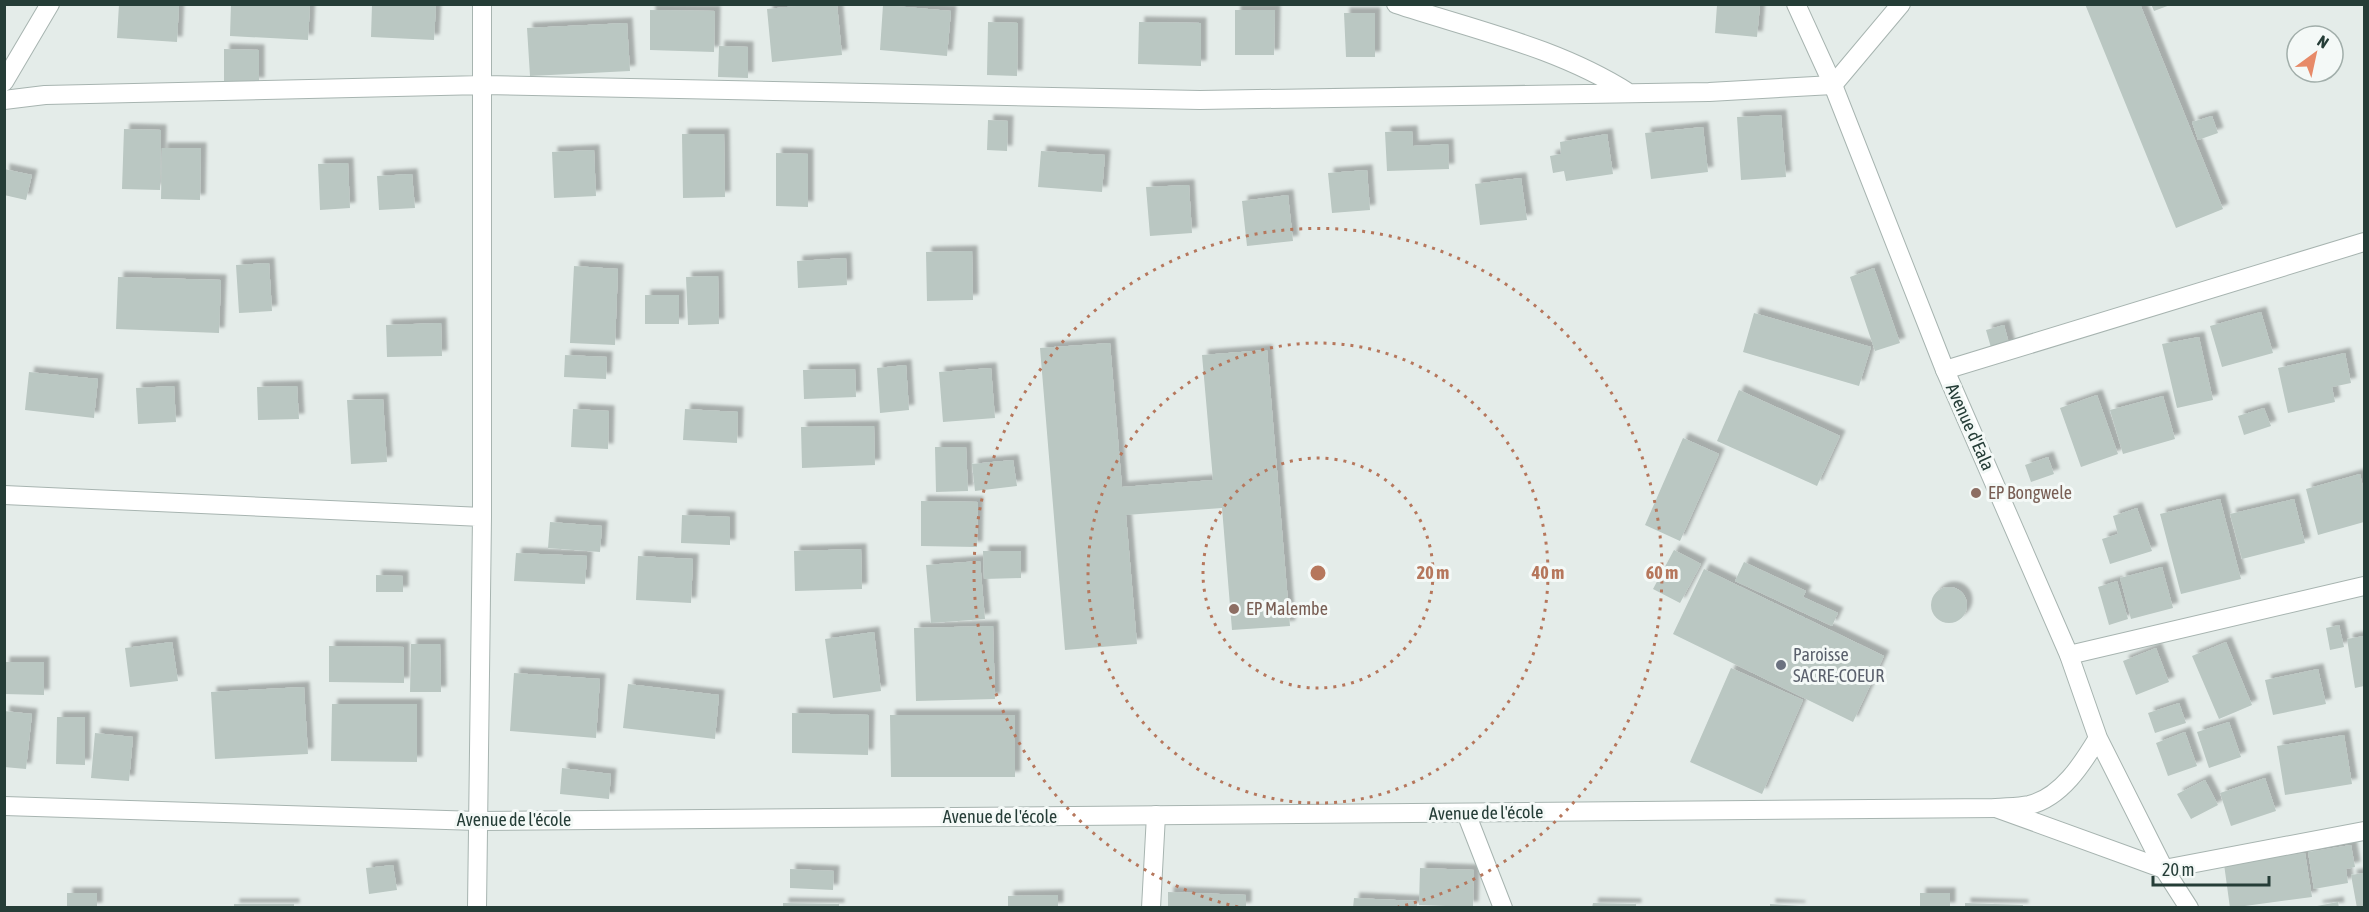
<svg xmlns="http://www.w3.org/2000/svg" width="2369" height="912" viewBox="0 0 2369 912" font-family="'Asap Condensed',sans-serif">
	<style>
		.building { fill: #bac7c2; filter: url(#shadow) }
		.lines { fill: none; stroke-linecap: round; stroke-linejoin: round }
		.minor-casing { stroke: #a7b4b0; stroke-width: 20 }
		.tertiary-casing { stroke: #a7b4b0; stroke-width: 20 }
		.minor { stroke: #fff; stroke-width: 18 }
		.tertiary { stroke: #fff; stroke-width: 18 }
		.ring { fill: none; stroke: #b6775c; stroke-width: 3; stroke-dasharray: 3 6 }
		.education-dot { fill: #8d6e63; stroke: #f4f9f7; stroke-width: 2 }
		.worship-dot { fill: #6b7280; stroke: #f4f9f7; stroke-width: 2 }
		.labels { text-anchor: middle; stroke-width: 6; stroke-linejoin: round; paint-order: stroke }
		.street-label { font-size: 18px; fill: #253d37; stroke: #f4f9f7 }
		.education-label { font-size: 18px; fill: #785e54; stroke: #f4f9f7; text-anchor: start }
		.worship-label { font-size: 18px; fill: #5b616d; stroke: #f4f9f7; text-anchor: start }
		.centre { fill: #b6775c; stroke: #f4f9f7; stroke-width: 3 }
		.ring-label { font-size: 18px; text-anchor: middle; font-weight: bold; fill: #b6775c; stroke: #f4f9f7; stroke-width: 6; stroke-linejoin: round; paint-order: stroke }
	</style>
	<defs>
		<filter id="shadow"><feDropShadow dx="5.5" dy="-5.5" stdDeviation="1.5" flood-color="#0004"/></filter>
	</defs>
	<rect width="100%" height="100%" fill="#e4ece9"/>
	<path class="building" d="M119,4H179L177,42L117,38Z
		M231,4H310L308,40L230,36Z
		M372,4H436L434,40L371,37Z
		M817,4H837L842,55L772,62L767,9Z
		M2085,4H2140L2223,209L2176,228Z
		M2151,4H2170V5L2154,11Z
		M883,5L951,11L947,56L880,50Z
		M1717,5H1760L1757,37L1715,33Z
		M650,10L715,11L714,52L650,50Z
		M1235,10H1275L1274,55H1235Z
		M1344,13H1375V57H1346Z
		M988,22L1018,23L1017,76L987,75Z
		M1139,22L1201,23V66L1138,64Z
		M627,23L630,71L530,76L527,28Z
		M719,46L748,47V78L718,77Z
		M224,49L259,50V83L224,82Z
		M1781,115L1786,177L1741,180L1737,117Z
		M2212,116L2218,133L2198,140L2192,122Z
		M988,120L1008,121L1007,151L987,150Z
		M1703,127L1708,172L1651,179L1645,133Z
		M124,129L161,130L160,190L122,189Z
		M1412,131L1413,146L1448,144L1449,169L1387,171L1385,132Z
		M682,134H724L725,197L683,198Z
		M1607,134L1613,174L1566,181L1564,171L1553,173L1550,156L1561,154L1560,142Z
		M162,148H201L200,200L161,199Z
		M594,150L596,196L554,198L552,152Z
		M1041,151L1105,155L1102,192L1038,187Z
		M776,153L808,154V207L776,206Z
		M348,163L350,208L320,210L318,164Z
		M4,169L32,175L26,200L4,195Z
		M1367,170L1370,210L1332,213L1328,173Z
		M412,174L415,208L379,210L377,176Z
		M1521,178L1527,220L1480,225L1475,184Z
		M1189,185L1192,233L1150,236L1146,187Z
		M1288,195L1293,241L1247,246L1242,201Z
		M972,251L973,300L927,301L926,252Z
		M846,258L847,285L798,288L797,261Z
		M269,263L272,311L239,313L236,265Z
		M574,266L618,269L615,345L570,343Z
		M1874,268L1900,343L1875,351L1850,277Z
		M718,276L719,324L688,325L686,277Z
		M118,277L221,280L219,333L116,329Z
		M645,295H679V324H645Z
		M2261,312L2273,353L2222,367L2210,326Z
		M1754,313L1871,347L1859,386L1743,352Z
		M441,323L442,356L387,357L386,325Z
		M2004,325L2010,347L1992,351L1986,330Z
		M2199,337L2213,400L2177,408L2162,344Z
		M1110,343L1122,487L1213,480L1202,355L1267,350L1290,626L1232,630L1222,508L1126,515L1137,644L1065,650L1040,348Z
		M2345,353L2351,383L2332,387L2335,402L2288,413L2278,368Z
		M565,355L607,357L606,379L564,377Z
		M906,365L909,410L880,413L877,368Z
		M991,368L995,418L943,422L939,372Z
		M855,369L856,397L804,399L803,370Z
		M29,372L98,379L94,418L25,410Z
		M174,386L176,422L138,424L136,388Z
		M297,386L299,419L258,420L257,387Z
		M1739,390L1840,436L1817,486L1717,441Z
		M2097,395L2118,454L2081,467L2060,408Z
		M2163,396L2175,439L2123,454L2110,410Z
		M383,399L387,462L351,464L347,400Z
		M2264,408L2271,426L2244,435L2238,416Z
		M573,409L609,411L608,449L571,447Z
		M685,409L738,412L737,443L683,440Z
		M874,426L875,465L802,468L801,427Z
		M1683,438L1719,454L1680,541L1645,525Z
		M935,447H966L968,491L936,492Z
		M2048,457L2054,474L2031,482L2025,465Z
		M1013,460L1017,486L975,491L972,464Z
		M2360,474L2364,491V522L2318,535L2306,489Z
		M2220,499L2241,579L2181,594L2160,514Z
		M2294,499L2305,543L2242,559L2230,514Z
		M921,501L978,502L977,547L921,546Z
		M2137,508L2152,551L2110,564L2102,539L2118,534L2113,516Z
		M682,515L730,517V545L681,543Z
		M550,522L602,526L600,552L548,548Z
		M861,549L862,589L795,591L794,551Z
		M1674,550L1701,564L1680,603L1653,589Z
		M983,551H1021V578L984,579Z
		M516,553L587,556L585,584L514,581Z
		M638,556L693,559L691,603L636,600Z
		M980,561L985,619L931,623L926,565Z
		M1744,562L1806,591L1803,597L1838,613L1832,626L1735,581Z
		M2162,567L2173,608L2131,619L2120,578Z
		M1704,569L1884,656L1853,722L1673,634Z
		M376,575L403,576V592H376Z
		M2117,581L2128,619L2109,625L2098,587Z
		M1931 605a18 18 0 1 1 36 0a18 18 0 1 1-36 0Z
		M2339,625L2344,647L2330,650L2326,628Z
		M993,626L995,699L916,701L914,628Z
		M874,632L881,691L833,698L825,639Z
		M2364,636V686L2355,688L2347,639Z
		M172,642L178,681L130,687L125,648Z
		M2226,642L2252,705L2219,719L2192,656Z
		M411,644H440L441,692H410Z
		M329,646L404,647V683L329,682Z
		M2156,648L2169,682L2136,695L2123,661Z
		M4,662H44V695L4,694Z
		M1731,668L1803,700L1762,794L1690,762Z
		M2318,669L2326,704L2273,715L2265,680Z
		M514,673L600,679L596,738L510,731Z
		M628,684L719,695L715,739L623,728Z
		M304,687L308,754L215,759L211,692Z
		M2179,703L2186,723L2155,733L2148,713Z
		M332,704H417V762L331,761Z
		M4,711L32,714L26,769L4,767Z
		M792,713L869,715L868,755L792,753Z
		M890,715H1015V777H891Z
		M57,717H85V765L56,764Z
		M2229,722L2241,757L2209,768L2197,732Z
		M2185,732L2197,766L2168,776L2156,743Z
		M95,733L133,737L129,781L91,778Z
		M2344,735L2352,784L2285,795L2277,746Z
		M562,768L611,774L609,799L560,794Z
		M2265,778L2276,811L2231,826L2220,793Z
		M2205,780L2218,805L2191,819L2177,794Z
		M2351,845L2355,867L2346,869L2348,883L2314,889L2308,852Z
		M2305,853L2312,897L2230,908L2224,864Z
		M393,865L397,890L369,894L366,868Z
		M1420,868L1474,870L1473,907L1419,905Z
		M790,869L834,871L833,890L790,888Z
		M2364,873V908H2357L2351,875Z
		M1168,892L1246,895V908H1168Z
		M67,893H97V908H67Z
		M1920,893H1950V908H1920Z
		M1058,895V908H1008V896Z
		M1354,898L1417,901V908H1353Z
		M2338,902L2339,908H2317V906Z
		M783,903L839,904V908H783Z
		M1593,903L1636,904V908H1592Z
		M1965,903L2023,905V908H1965Z
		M234,904H294V908H234Z
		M1770,904L1800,906V908H1770Z"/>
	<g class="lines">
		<g class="minor-casing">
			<path id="minor" d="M1396,4C1475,30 1559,48 1629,93
				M4,82L50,4
				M4,100L45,95L484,85L1200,100L1709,92L1833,85L1901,4
				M1945,370L2364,242
				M4,495L482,517
				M2069,655L2364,586
				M1996,808L2164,869L2364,831
				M1466,813L1503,908
				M477,908L482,517V4
				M1151,908L1156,815"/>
		</g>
		<g class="tertiary-casing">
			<path id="tertiary" d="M1796,4L1833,85L1945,370L2069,655L2098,738L2164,869L2189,908
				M4,806L478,821L1996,808C2007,807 2018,807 2029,805C2061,798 2083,763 2098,738"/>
		</g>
		<use href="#minor" class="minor"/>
		<use href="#tertiary" class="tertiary"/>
	</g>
	<g class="ring">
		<circle cx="1318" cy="573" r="115"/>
		<circle cx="1318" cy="573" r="230"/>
		<path d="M1238 907A344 344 0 1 1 1398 907"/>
	</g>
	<g class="education-dot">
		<circle cx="1976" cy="493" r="6"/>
		<circle cx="1234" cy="609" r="6"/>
	</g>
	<circle class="worship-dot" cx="1781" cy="665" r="6"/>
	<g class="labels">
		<g class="street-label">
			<text transform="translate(1970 427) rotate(66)" y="6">Avenue d'Eala</text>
			<text transform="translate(1486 813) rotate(-1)" y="6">Avenue de l'école</text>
			<text x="1000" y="823">Avenue de l'école</text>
			<text x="514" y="826">Avenue de l'école</text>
		</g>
		<g class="education-label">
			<text x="1988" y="499">EP Bongwele</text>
			<text x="1246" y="615">EP Malembe</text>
		</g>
		<g class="worship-label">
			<text x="1793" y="661">Paroisse<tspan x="1793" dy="21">SACRE-COEUR</tspan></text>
		</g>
	</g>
	<circle cx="1318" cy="573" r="9" class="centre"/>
	<g class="ring-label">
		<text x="1433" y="579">20 m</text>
		<text x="1548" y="579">40 m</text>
		<text x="1662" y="579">60 m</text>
	</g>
	<rect width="2369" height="912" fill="none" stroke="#253d37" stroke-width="12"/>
	<g transform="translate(2315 54) rotate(33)"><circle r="28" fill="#f4f9f7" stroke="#a1aeaa" stroke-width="1.5"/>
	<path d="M0-4.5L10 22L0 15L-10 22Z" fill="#e78a68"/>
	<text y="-9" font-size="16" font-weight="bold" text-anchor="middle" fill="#253d37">N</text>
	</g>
	<path d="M2153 876v9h116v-9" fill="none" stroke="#253d37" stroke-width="3"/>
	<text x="2162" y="876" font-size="18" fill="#253d37" stroke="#f4f9f7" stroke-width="4.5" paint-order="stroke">20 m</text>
</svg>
